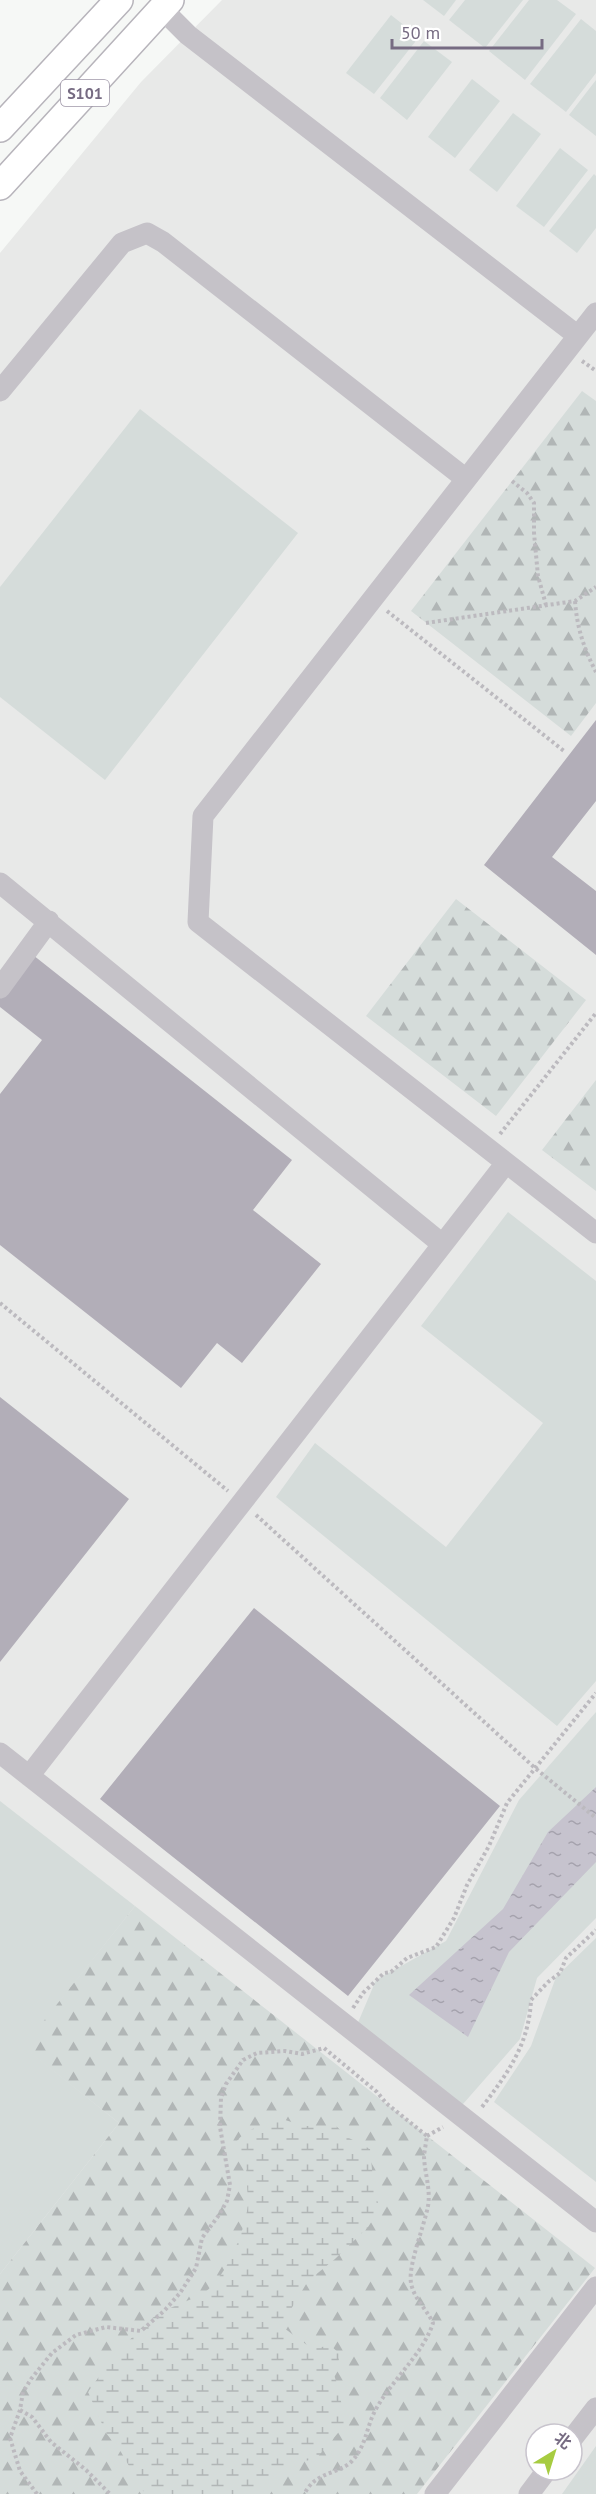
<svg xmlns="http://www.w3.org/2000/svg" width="596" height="2494" viewBox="0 0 596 2494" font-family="'PT Sans','Noto Sans SC',sans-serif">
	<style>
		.built { fill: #e8e9e8; fill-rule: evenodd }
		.grass { fill: #d5dcda }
		.forest { fill: url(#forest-firs) }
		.wetland { fill: url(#wetland-marsh) }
		.water { fill: url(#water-ripples) }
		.building { fill: #b2aeb8 }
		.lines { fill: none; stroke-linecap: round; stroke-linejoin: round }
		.major-casing { stroke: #b7b4bb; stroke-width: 30 }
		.path { stroke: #bcbabf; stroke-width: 4; stroke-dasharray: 3 3; stroke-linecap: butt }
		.minor { stroke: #c5c2c8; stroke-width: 21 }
		.major { stroke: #fff; stroke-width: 27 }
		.labels { text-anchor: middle; stroke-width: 6; stroke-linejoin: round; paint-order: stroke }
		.shield { fill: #fff; stroke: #9f97a8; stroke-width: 1.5 }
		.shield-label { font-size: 16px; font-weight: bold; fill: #766b82 }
	</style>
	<defs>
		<pattern id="forest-firs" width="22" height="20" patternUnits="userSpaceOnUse" patternTransform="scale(1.5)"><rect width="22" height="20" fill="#d5dcda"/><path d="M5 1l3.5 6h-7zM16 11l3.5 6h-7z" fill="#b1b6b6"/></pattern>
		<pattern id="wetland-marsh" width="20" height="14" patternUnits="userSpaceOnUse" patternTransform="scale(1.5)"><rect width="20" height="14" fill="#d5dcda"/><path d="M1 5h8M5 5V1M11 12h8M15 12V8" fill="none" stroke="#b1b6b6"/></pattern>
		<pattern id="water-ripples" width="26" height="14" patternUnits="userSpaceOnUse" patternTransform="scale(1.5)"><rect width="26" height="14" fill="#c6c3ce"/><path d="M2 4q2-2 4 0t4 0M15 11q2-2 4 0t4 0" fill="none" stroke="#a5a2ad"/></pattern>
	</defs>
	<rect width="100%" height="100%" fill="#f6f8f6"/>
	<path class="built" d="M222,0H596V2494H0V253L141,82ZM536,2434H572V2470H536Z"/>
	<path class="grass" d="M423,0H456L444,16Z
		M465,0H523L485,48L449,20Z
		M529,0H557L576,14L525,80L489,51Z
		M391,15L419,37L374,94L346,73Z
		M581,19L596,31V73L566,112L530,84Z
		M424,41L452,62L407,120L380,98Z
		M472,79L500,101L455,158L428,137Z
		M596,80V136L569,115Z
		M513,113L541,134L497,192L469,170Z
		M560,148L588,170L544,227L516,206Z
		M594,174L596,176V228L577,253L549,231Z
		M140,409L298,533L105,780L0,697V587Z
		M508,1212L596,1281V1681L557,1726L276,1497L315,1443L446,1547L543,1423L421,1326Z
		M596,1712V1918L537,1978L520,2039L456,2112L354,2032L376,1980L446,1941L519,1800Z
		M0,1801L135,1906L24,2047L119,2123L0,2274Z
		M596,1938V2182L494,2102L531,2046L556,1977Z
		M596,2446V2494H562Z"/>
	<path class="forest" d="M582,391L596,401V703L571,736L411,611Z
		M456,899L586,1000L496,1116L366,1016Z
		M596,1080V1191L542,1150Z
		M135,1906L595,2268L417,2494H0V2274L119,2123L23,2047Z"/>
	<path class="wetland" d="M282,2119L304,2126H336L349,2138L370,2149L374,2190L380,2209L368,2227L335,2259L308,2281L285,2319L284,2328L311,2348L331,2346L340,2354L338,2363L332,2371C340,2386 339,2402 346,2417L343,2427L316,2459L293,2463L281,2470L266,2484L243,2494H145L121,2452L106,2433L88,2392C103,2370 134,2332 155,2316C170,2306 189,2302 205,2292C226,2278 249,2224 248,2198C247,2193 247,2165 245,2162C241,2153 238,2154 236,2142C247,2128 266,2123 282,2119Z"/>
	<path class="water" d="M596,1787V1862L509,1952L468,2037L409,1995L503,1909L548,1832Z"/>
	<path class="building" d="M596,720V801L552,857L596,891V955L484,865Z
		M33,955L292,1160L253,1210L321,1264L242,1363L217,1343L181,1388L0,1245V1094L42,1040L0,1007V996Z
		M0,1397L129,1499L0,1662Z
		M254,1608L500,1806L348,1996L100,1799Z"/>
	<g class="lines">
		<g class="major-casing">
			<path id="major" d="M0,128L119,0
				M0,186L170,0"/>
		</g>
		<path class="path" d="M582,361L596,371
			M512,481L527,493L534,503V533L538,576L546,605
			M575,601C577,628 584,649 596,672
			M387,611L564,751
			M426,623L575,601L596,587
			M500,1134L596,1013
			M0,1303L228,1491
			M256,1515L535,1768L596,1818
			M353,2008L363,1993L384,1973L391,1972L407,1958L436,1947L454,1918L467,1885L489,1846L507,1803L596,1693
			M482,2107C508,2073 529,2044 531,2000L548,1982L560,1973L566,1958L596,1930
			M427,2136L443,2127
			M20,2410L32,2417L51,2442L86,2470L110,2494
			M37,2494L20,2471L10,2438L20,2410L23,2392L31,2379L52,2353L76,2335L106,2327L141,2331L165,2310L180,2293L196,2268L202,2238L219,2215L227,2201L230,2185L220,2127L221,2098L226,2084L243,2060L257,2053L285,2051L302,2054L324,2048L377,2092L386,2103L427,2136C426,2142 425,2149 424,2155C424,2171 431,2189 428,2206C424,2227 408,2265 411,2283C414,2299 426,2308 433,2323C423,2355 388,2383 373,2415C366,2431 365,2447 352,2461C342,2471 327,2472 316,2480C311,2483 307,2489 304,2494"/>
		<path class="minor" d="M162,9L188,35L578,336
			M596,313L203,816L198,922L596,1233
			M0,391L122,243L147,233L163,242L466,479
			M0,883L442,1244
			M0,988L49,921
			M0,1753L596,2222
			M29,1776L506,1163
			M572,2439L596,2408
			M435,2494L596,2287
			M529,2494L547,2470"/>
		<use href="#major" class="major"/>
	</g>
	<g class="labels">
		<rect class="shield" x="61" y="80" width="48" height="26" rx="4.5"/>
		<g class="shield-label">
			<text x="85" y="99">S101</text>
		</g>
	</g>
	<g transform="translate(554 2452) rotate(38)"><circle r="28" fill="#ffffff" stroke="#c8c4cd" stroke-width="1.5"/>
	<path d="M0-4.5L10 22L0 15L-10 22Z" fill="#a7cc41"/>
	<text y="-9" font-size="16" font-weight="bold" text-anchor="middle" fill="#766b82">北</text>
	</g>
	<path d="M392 39v9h150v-9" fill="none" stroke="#766b82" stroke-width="3"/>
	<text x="401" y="39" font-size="18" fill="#766b82" stroke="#ffffff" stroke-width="4.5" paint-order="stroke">50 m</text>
</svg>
